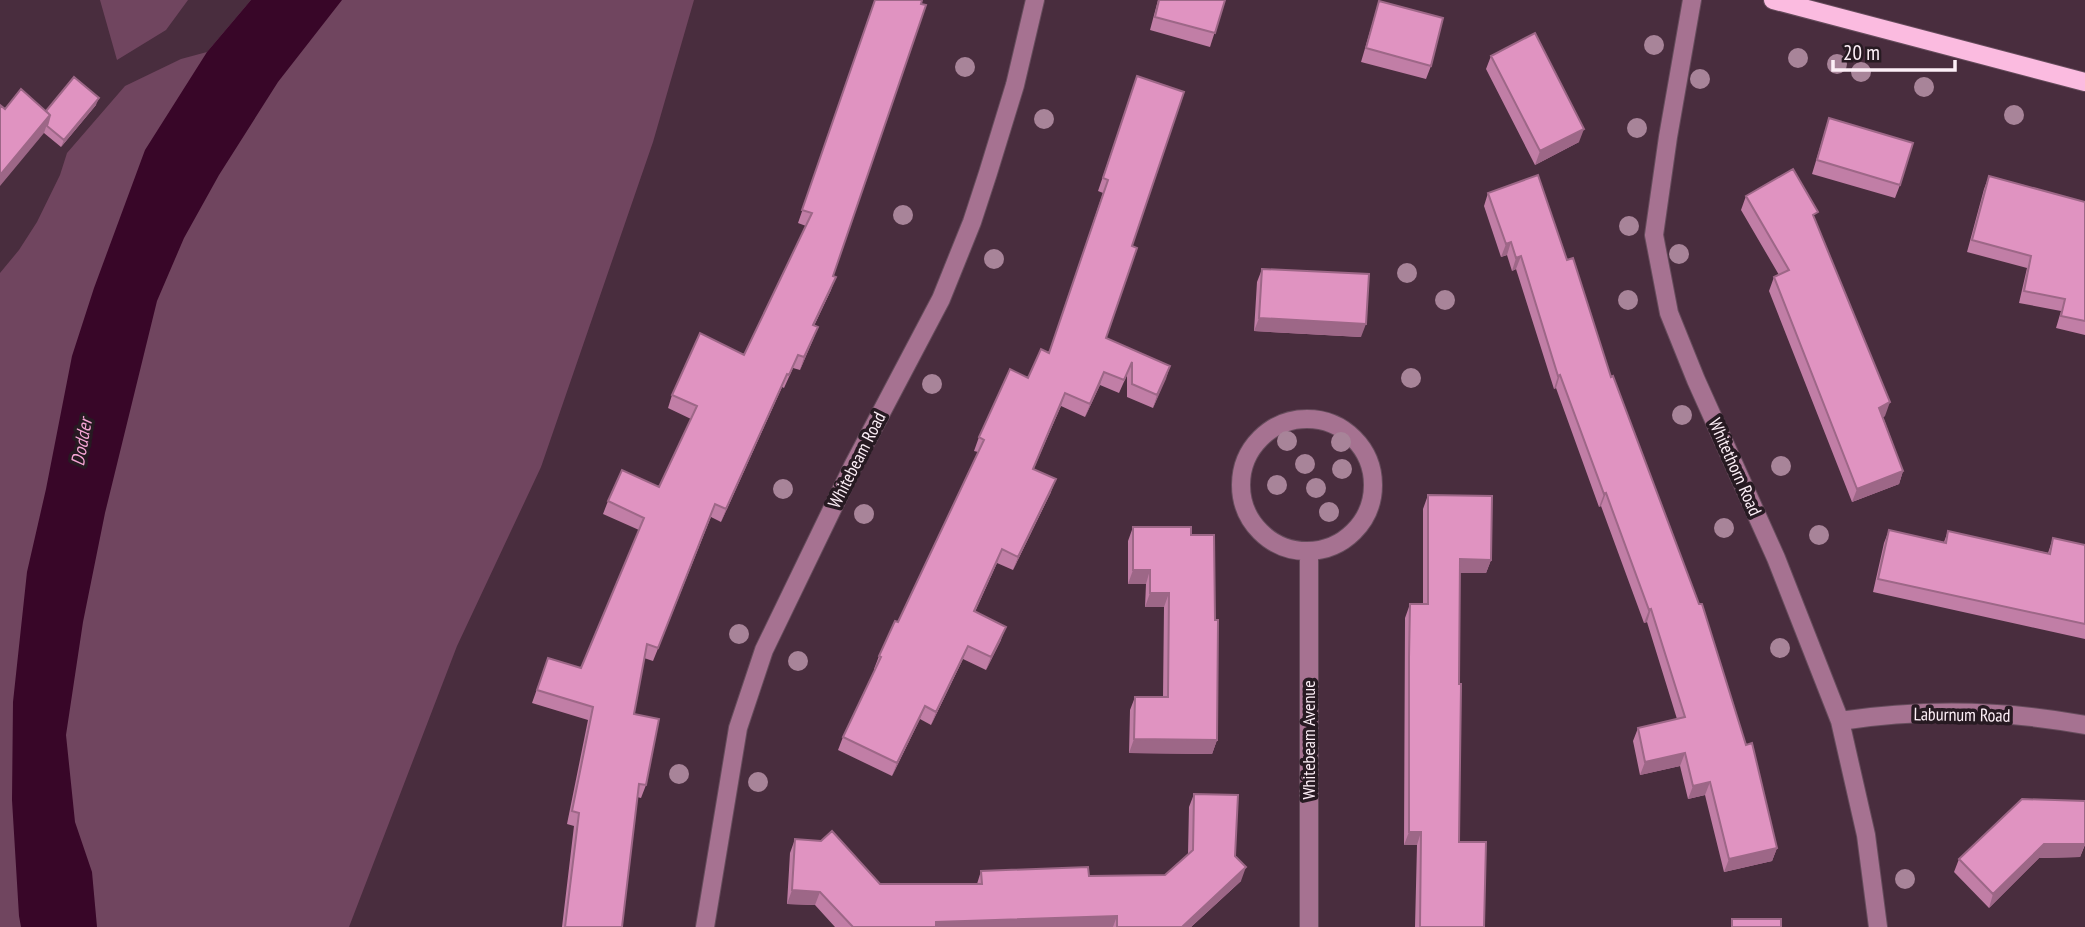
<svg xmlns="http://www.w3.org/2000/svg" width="2085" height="927" viewBox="0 0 2085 927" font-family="'PT Sans Narrow',sans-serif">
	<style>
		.green { fill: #70455f }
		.water { fill: #380628 }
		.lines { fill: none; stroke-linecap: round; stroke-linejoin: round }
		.minor-casing { stroke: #664c5c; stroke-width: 20 }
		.major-casing { stroke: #664c5c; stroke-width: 20 }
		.minor { stroke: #a67291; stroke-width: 18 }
		.major { stroke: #fbbbe0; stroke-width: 18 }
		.tree { fill: #a88499 }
		.wall { fill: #c17ea6 }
		.shaded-wall { fill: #9d6787 }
		.building { fill: #e093c1; stroke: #9d6787; stroke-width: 2 }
		.labels { text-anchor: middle; stroke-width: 7; stroke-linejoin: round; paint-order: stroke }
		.street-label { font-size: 18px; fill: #fdeff7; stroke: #271a22 }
		.water-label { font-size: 19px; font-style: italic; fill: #f5a5d5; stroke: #271a22 }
	</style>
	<rect width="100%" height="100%" fill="#492d3e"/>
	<path class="green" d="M100,0H188L166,30L117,60Z
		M251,0H694L653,142L541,467L457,646L349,927H0V273L19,250L37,222L60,175L67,153L125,86L181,59L207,52Z"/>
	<path class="water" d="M251,0H342L278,82L219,175L184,238L157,301L105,513L83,622L66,735L75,822L92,872L97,927H21L19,916L12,800L13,702L27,572L46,489L72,356L94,288L145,150L207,52Z"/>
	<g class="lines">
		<g class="minor-casing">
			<path id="minor" d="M1692,0L1668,137L1654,235L1669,313L1696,380L1776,558L1840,721L1866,835L1878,927
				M1241 485a66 66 0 1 1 132 0a66 66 0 1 1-132 0Z
				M1840,721C1920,709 2005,710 2085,725
				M705,927L738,728L764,650L853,466L941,299L972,222L988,173L1015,85L1035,0
				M1309,927V553"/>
		</g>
		<g class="major-casing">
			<path id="major" d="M1773,0L2085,82"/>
		</g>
		<use href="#minor" class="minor"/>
		<use href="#major" class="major"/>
	</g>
	<g class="tree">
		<circle cx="1654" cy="45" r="10"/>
		<circle cx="1798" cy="58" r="10"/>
		<circle cx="1837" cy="64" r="10"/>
		<circle cx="965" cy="67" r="10"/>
		<circle cx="1861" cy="72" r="10"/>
		<circle cx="1700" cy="79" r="10"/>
		<circle cx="1924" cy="87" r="10"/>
		<circle cx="2014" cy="115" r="10"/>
		<circle cx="1044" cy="119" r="10"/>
		<circle cx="1637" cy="128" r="10"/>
		<circle cx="903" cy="215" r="10"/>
		<circle cx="1629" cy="226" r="10"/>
		<circle cx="1679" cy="254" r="10"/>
		<circle cx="994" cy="259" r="10"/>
		<circle cx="1407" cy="273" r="10"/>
		<circle cx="1445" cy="300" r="10"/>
		<circle cx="1628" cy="300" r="10"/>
		<circle cx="1411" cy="378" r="10"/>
		<circle cx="932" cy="384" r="10"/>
		<circle cx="1682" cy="415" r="10"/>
		<circle cx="1287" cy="441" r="10"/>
		<circle cx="1341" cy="442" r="10"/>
		<circle cx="1305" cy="464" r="10"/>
		<circle cx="1781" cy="466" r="10"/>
		<circle cx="1342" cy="469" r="10"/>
		<circle cx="1277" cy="485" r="10"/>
		<circle cx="1316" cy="488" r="10"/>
		<circle cx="783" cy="489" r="10"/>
		<circle cx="1329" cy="512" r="10"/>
		<circle cx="864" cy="514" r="10"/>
		<circle cx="1724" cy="528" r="10"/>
		<circle cx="1819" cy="535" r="10"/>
		<circle cx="739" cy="634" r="10"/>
		<circle cx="1780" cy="648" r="10"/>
		<circle cx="798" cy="661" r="10"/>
		<circle cx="679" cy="774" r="10"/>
		<circle cx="758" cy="782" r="10"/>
		<circle cx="1905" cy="879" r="10"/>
	</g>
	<path class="wall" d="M875,0L831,290L814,326L818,327L800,370L793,368L784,388L782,387L721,522L711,517L653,661L644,658L634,714L646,785L641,798L637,797L622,927H562L574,826L567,824L588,720L532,703L548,658L581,668L639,530L603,514L608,501L659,487L691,419L668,408L672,395L744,355L806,226L798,223Z
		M1158,0H1225L1210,47L1150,30Z
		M1379,1L1431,66L1426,79L1361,62Z
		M1491,56L1579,142L1535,165L1486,69Z
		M1137,76L1132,246L1106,338L1170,366L1153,408L1127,397V375L1119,393L1100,385L1085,417L1061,406L1033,469L1051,492L1013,570L997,563L975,612L1001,640L986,670L963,659L931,725L920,719L892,776L838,750L843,737L875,670L874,669L879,656L898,622L978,452L974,451L979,437L1049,353L1103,193L1098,191Z
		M96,105L61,147L44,133L5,109L46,111Z
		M1829,118L1900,185L1895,198L1812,174Z
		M1989,176L2085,202V335L2056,328L2061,311L2019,303L2027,268L1967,252L1984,189Z
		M1488,193L1567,260L1611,377L1777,848L1772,861L1724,872L1705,795L1688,799L1680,766L1640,775L1633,741L1638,728L1677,719L1647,622L1644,623L1601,506L1599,507L1556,388L1554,389L1516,269L1512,271L1507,255L1501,257L1484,206Z
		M1746,196L1815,220L1885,416L1883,417L1903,471L1899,484L1852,502L1769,291L1774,277L1779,275L1741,210Z
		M1262,269L1361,337L1254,331L1257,282Z
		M1428,495L1491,560L1486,573H1460L1459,842L1484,927H1415L1417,845H1404L1405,618L1410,604H1423V509Z
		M1133,527L1191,535L1217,740L1212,754L1129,753L1130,710L1135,697H1163L1164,607H1145L1146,584H1128V541Z
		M1889,530L1944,542L1948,531L2048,553L2053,538L2085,545V639L1873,592L1884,543Z
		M1194,794L1235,856L1241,881L1191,927H835L815,905L787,904L790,853L795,839L880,884H977L981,871L1089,876L1165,875L1188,854L1189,807Z
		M2085,801V845L2080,857L2039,858L1989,908L1954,872L1959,859Z"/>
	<path class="shaded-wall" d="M99,98L96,105L61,147L64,140Z
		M50,115L44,133L0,186V175Z
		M1584,129L1579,142L1535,165L1540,151Z
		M1511,242L1507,255L1501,257L1506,244Z
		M1521,256L1516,269L1512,271L1516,258Z
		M836,277L831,290L808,338L813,325Z
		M1259,318L1366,324L1361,337L1254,331Z
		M818,327L813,340L800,370L804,357Z
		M1170,366L1166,379L1153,408L1157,395Z
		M1104,372L1100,385L1085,417L1090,404Z
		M787,374L782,387L721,522L726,509Z
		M1560,375L1556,388L1554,389L1558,376Z
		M1065,393L1061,406L1028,482L1033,469Z
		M1890,402L1885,416L1874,422L1879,408Z
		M1903,471L1899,484L1852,502L1857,489Z
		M1056,479L1051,492L1013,570L1018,557Z
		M1606,493L1601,506L1599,507L1604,494Z
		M1002,549L997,563L969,624L974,611Z
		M1460,559L1491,560L1486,573H1455Z
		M1133,570H1150L1146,584H1128Z
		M1150,593H1169L1164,607H1145Z
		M1651,609L1647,622L1644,623L1649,610Z
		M1006,627L1001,640L986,670L991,657Z
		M968,646L963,659L931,725L936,712Z
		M925,706L920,719L892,776L897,763Z
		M1134,739L1217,740L1212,754L1129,753Z
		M1685,753L1680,766L1640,775L1645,762Z
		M1710,782L1705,795L1688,799L1693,786Z
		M1409,832H1421L1417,845H1404Z
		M2044,844H2085L2080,857L2039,858L1989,908L1993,894Z
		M1777,848L1772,861L1724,872L1729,859Z
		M1246,867L1241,881L1191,927H1182Z
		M792,890L820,892L815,905L787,904Z
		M1117,916L1113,927H934L936,922Z"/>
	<path class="building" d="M875,0H922L921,4L926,5L833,276L836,277L813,325L818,327L804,357L798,355L789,375L787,374L726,509L715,504L658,648L647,644L634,714L659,719L646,785L639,784L622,927H565L579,813L572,811L593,707L537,690L548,658L581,668L644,518L608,501L622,470L659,487L697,406L672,395L700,333L744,355L812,213L802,210Z
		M1159,0H1225L1215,33L1155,17Z
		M1379,1L1443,18L1431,66L1366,48Z
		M1535,33L1584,129L1540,151L1491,56Z
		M1137,76L1184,92L1132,246L1137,248L1106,338L1170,366L1157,395L1132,384V362L1124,380L1104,372L1090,404L1065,393L1033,469L1056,479L1018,557L1002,549L974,611L1006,627L991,657L968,646L936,712L925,706L897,763L843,737L881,657L879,656L895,621L898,622L984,440L979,437L1010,369L1028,378L1041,349L1049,353L1108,180L1103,178Z
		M74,77L99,98L64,140L47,126L50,115L46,111Z
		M21,89L50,115L0,175V105L5,109Z
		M1829,118L1913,143L1900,185L1817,160Z
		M1793,169L1818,212L1813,215L1890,402L1879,408L1903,471L1857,489L1774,277L1789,270L1746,196Z
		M1538,175L1567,260L1573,258L1611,377L1613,376L1699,604H1702L1746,745L1752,743L1777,848L1729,859L1710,782L1693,786L1685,753L1645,762L1638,728L1685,717L1651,609L1649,610L1606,493L1604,494L1560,375L1558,376L1521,256L1516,258L1511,242L1506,244L1488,193Z
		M1989,176L2085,202V321L2061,316L2065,299L2024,291L2031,256L1972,240Z
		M1262,269L1369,274L1366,324L1259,318Z
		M1428,495L1492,496L1491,560L1460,559L1459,684H1461L1459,842H1486L1484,927H1420L1421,832H1409V657L1410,604H1428Z
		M1133,527H1191V535H1214L1215,620H1218L1217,740L1134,739L1135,697H1168L1169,593H1150V570H1133Z
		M1889,530L1946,543L1948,531L2050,554L2053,538L2085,545V624L1878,579Z
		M1194,794L1238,795L1235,856L1246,867L1182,927H1117V916L936,922V927H853L820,892L792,890L795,839L821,841L832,831L880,884H982L981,871L1088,867L1089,876L1165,875L1193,850Z
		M2022,799L2085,801V844H2044L1993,894L1959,859Z
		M1732,919H1781V927H1732Z"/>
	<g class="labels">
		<g class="street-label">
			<text transform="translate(857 460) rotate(-63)" y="6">Whitebeam Road</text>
			<text transform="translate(1735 467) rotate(66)" y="6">Whitethorn Road</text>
			<text transform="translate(1962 715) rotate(1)" y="6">Laburnum Road</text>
			<text transform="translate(1309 740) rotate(-90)" y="6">Whitebeam Avenue</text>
		</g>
		<g class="water-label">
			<text transform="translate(81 442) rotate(-80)" y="7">Dodder</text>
		</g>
	</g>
	<path d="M1833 60v10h122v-10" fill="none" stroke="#fdeff7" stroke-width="3.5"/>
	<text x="1843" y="60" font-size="21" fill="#fdeff7" stroke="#271a22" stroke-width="5" paint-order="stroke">20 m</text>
</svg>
